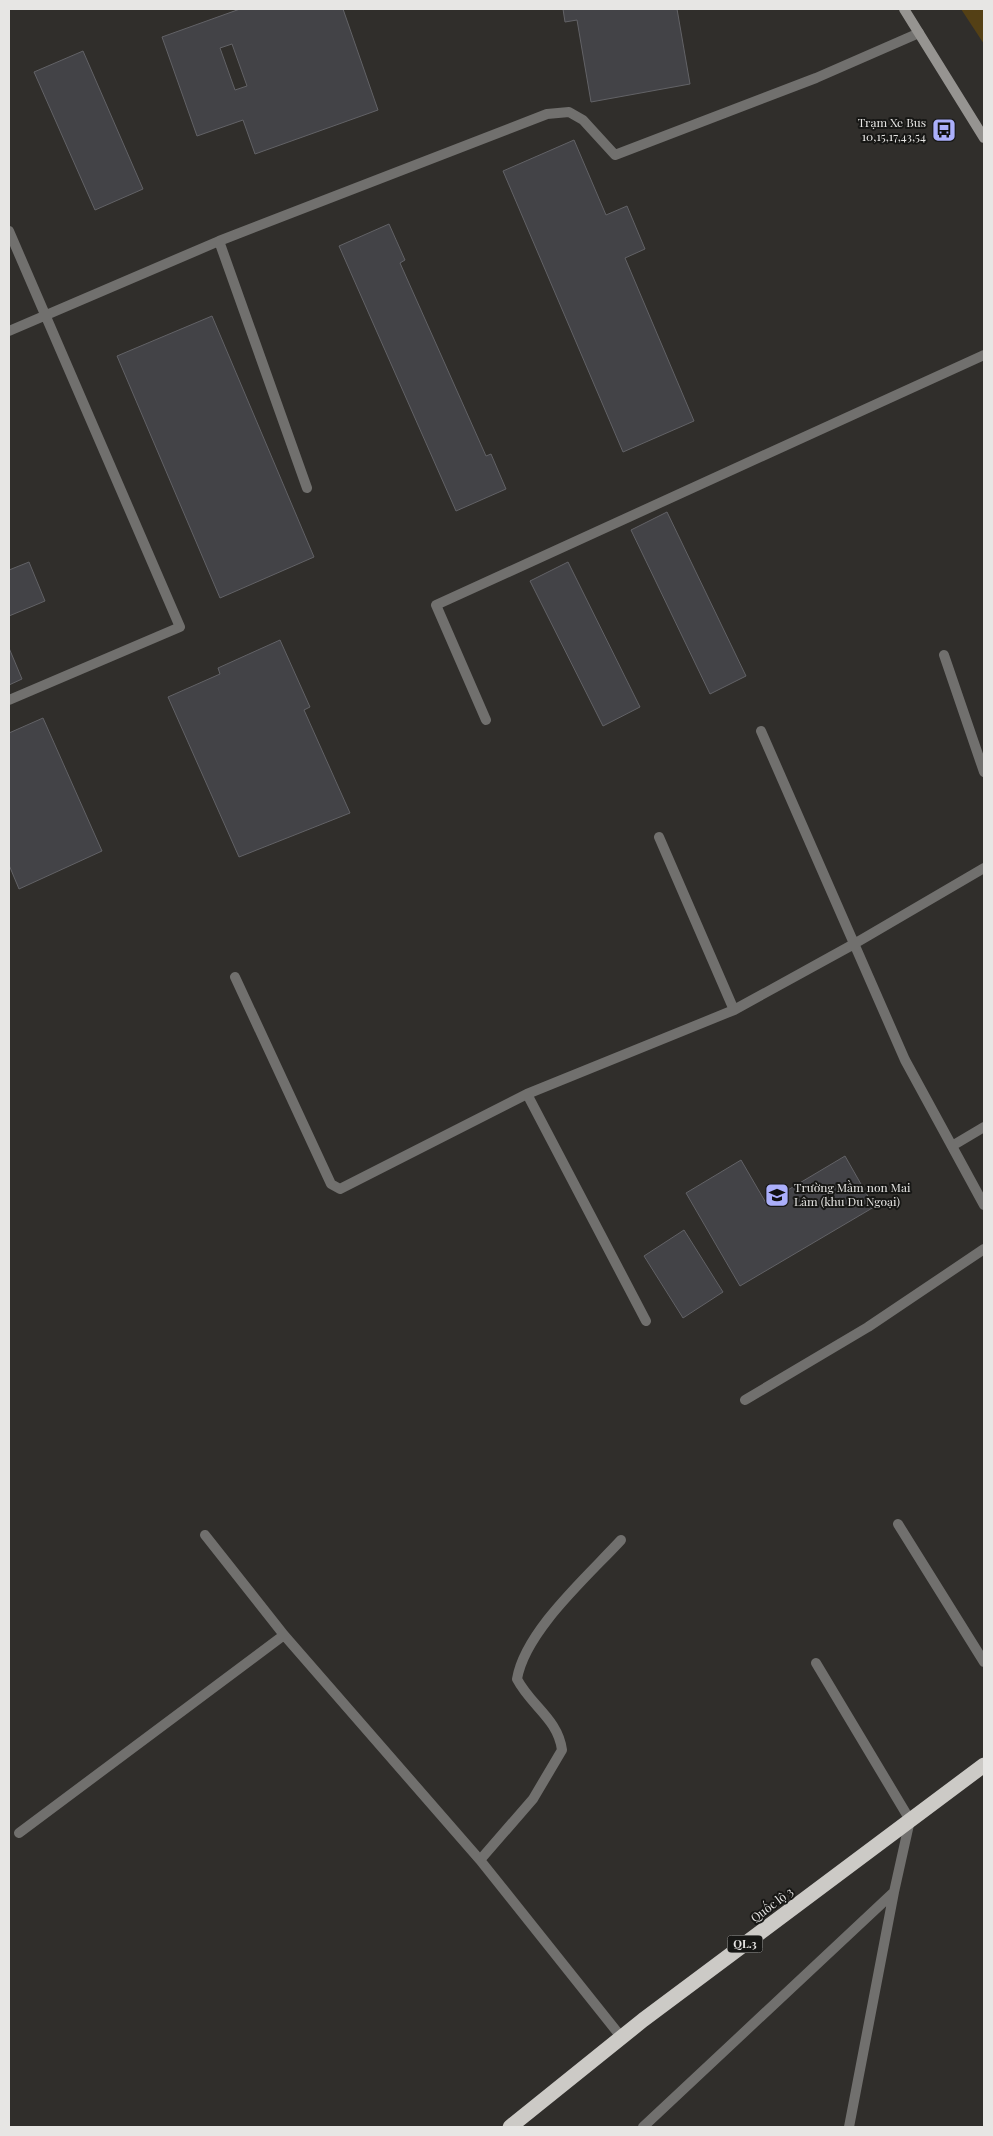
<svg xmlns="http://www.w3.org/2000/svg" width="993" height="2136" viewBox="0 0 993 2136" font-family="'Playfair Display',serif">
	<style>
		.green { fill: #544015 }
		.building { fill: #434347; stroke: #626266; fill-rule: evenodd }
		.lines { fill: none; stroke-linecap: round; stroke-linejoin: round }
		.lane { stroke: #71706e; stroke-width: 10 }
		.street { stroke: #71706e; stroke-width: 10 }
		.secondary { stroke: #969491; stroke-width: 10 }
		.highway { stroke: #cccac6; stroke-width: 15 }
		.labels { text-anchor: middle; stroke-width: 4; stroke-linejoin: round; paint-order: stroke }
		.shield { fill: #171715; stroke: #a9a8a6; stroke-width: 1 }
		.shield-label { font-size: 11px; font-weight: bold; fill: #e7e6e4 }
		.poi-label { font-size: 12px; fill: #e7e6e4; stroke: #171715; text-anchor: end }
		.street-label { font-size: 12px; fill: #e7e6e4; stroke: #171715 }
	</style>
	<rect width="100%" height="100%" fill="#302e2b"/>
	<path class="green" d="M961,9H984V44Z"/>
	<path class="building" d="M240,9H343L378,110L255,154L243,120L197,136L162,37ZM232,44L247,86L235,90L220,48Z
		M563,9H677L690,84L591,102L577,20L565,22Z
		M83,51L143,189L95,210L34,72Z
		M574,140L606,215L627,206L645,249L625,258L694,421L623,452L503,171Z
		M389,224L405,260L400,263L486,456L491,454L506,489L456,511L339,246Z
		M212,316L314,557L220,598L117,356Z
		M667,512L746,676L710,694L631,530Z
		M29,562L45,601L9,616V570Z
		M568,562L640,707L603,726L530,581Z
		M280,640L310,707L304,710L350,813L239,857L168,697L220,674L218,668Z
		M9,648L22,679L9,685Z
		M43,718L102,851L19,889L9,865V733Z
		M845,1156L874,1207L740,1286L686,1193L741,1160L766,1203Z
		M684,1230L723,1292L683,1318L644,1256Z"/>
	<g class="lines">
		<path class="lane" d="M9,231L180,627L9,700
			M219,241L307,488
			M9,331L219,241L547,114L569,112L583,120L615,155L816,78L919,33
			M486,720L436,605L984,355
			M898,1524L984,1662
			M205,1535L284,1635L480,1860L622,2038
			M816,1663L910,1820L894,1892L849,2127
			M19,1833L284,1635
			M480,1860L533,1799L562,1750C558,1719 531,1706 517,1679C525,1631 588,1576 621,1540
			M643,2127L894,1892"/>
		<path class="street" d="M944,655L984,772
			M761,731L905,1060L984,1205
			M659,837L734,1010
			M235,977L331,1184L340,1189L527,1094L646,1321
			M527,1094L734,1010L854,944L984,868
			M952,1146L984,1127
			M745,1400L868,1327L984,1249"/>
		<path class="secondary" d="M904,9L984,138"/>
		<path class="highway" d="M510,2127L643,2020L984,1765"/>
	</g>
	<defs>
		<g id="bus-square" transform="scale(1.25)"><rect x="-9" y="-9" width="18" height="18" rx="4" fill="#abaffb" stroke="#171715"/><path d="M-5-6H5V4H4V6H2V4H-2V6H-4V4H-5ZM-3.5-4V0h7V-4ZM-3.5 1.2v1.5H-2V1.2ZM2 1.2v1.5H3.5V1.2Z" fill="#111"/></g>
		<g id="school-square" transform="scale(1.25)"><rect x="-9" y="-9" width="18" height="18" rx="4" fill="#abaffb" stroke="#171715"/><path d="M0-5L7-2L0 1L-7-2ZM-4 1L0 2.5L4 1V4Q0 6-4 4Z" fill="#111"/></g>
	</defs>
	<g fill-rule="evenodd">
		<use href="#bus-square" x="944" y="130"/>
		<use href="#school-square" x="777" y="1195"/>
	</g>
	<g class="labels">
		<rect class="shield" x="727.5" y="1935.5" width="35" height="17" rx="4"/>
		<g class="shield-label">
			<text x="745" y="1948">QL.3</text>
		</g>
		<g class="poi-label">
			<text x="926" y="127">Trạm Xe Bus<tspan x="926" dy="14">10,15,17,43,54</tspan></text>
			<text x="794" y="1192" text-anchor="start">Trường Mầm non Mai<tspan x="794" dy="14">Lâm (khu Du Ngoại)</tspan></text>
		</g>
		<g class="street-label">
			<text transform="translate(772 1905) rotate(-37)" y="4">Quốc lộ 3</text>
		</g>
	</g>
	<rect width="993" height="2136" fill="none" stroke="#e7e6e4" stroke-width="20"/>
</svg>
